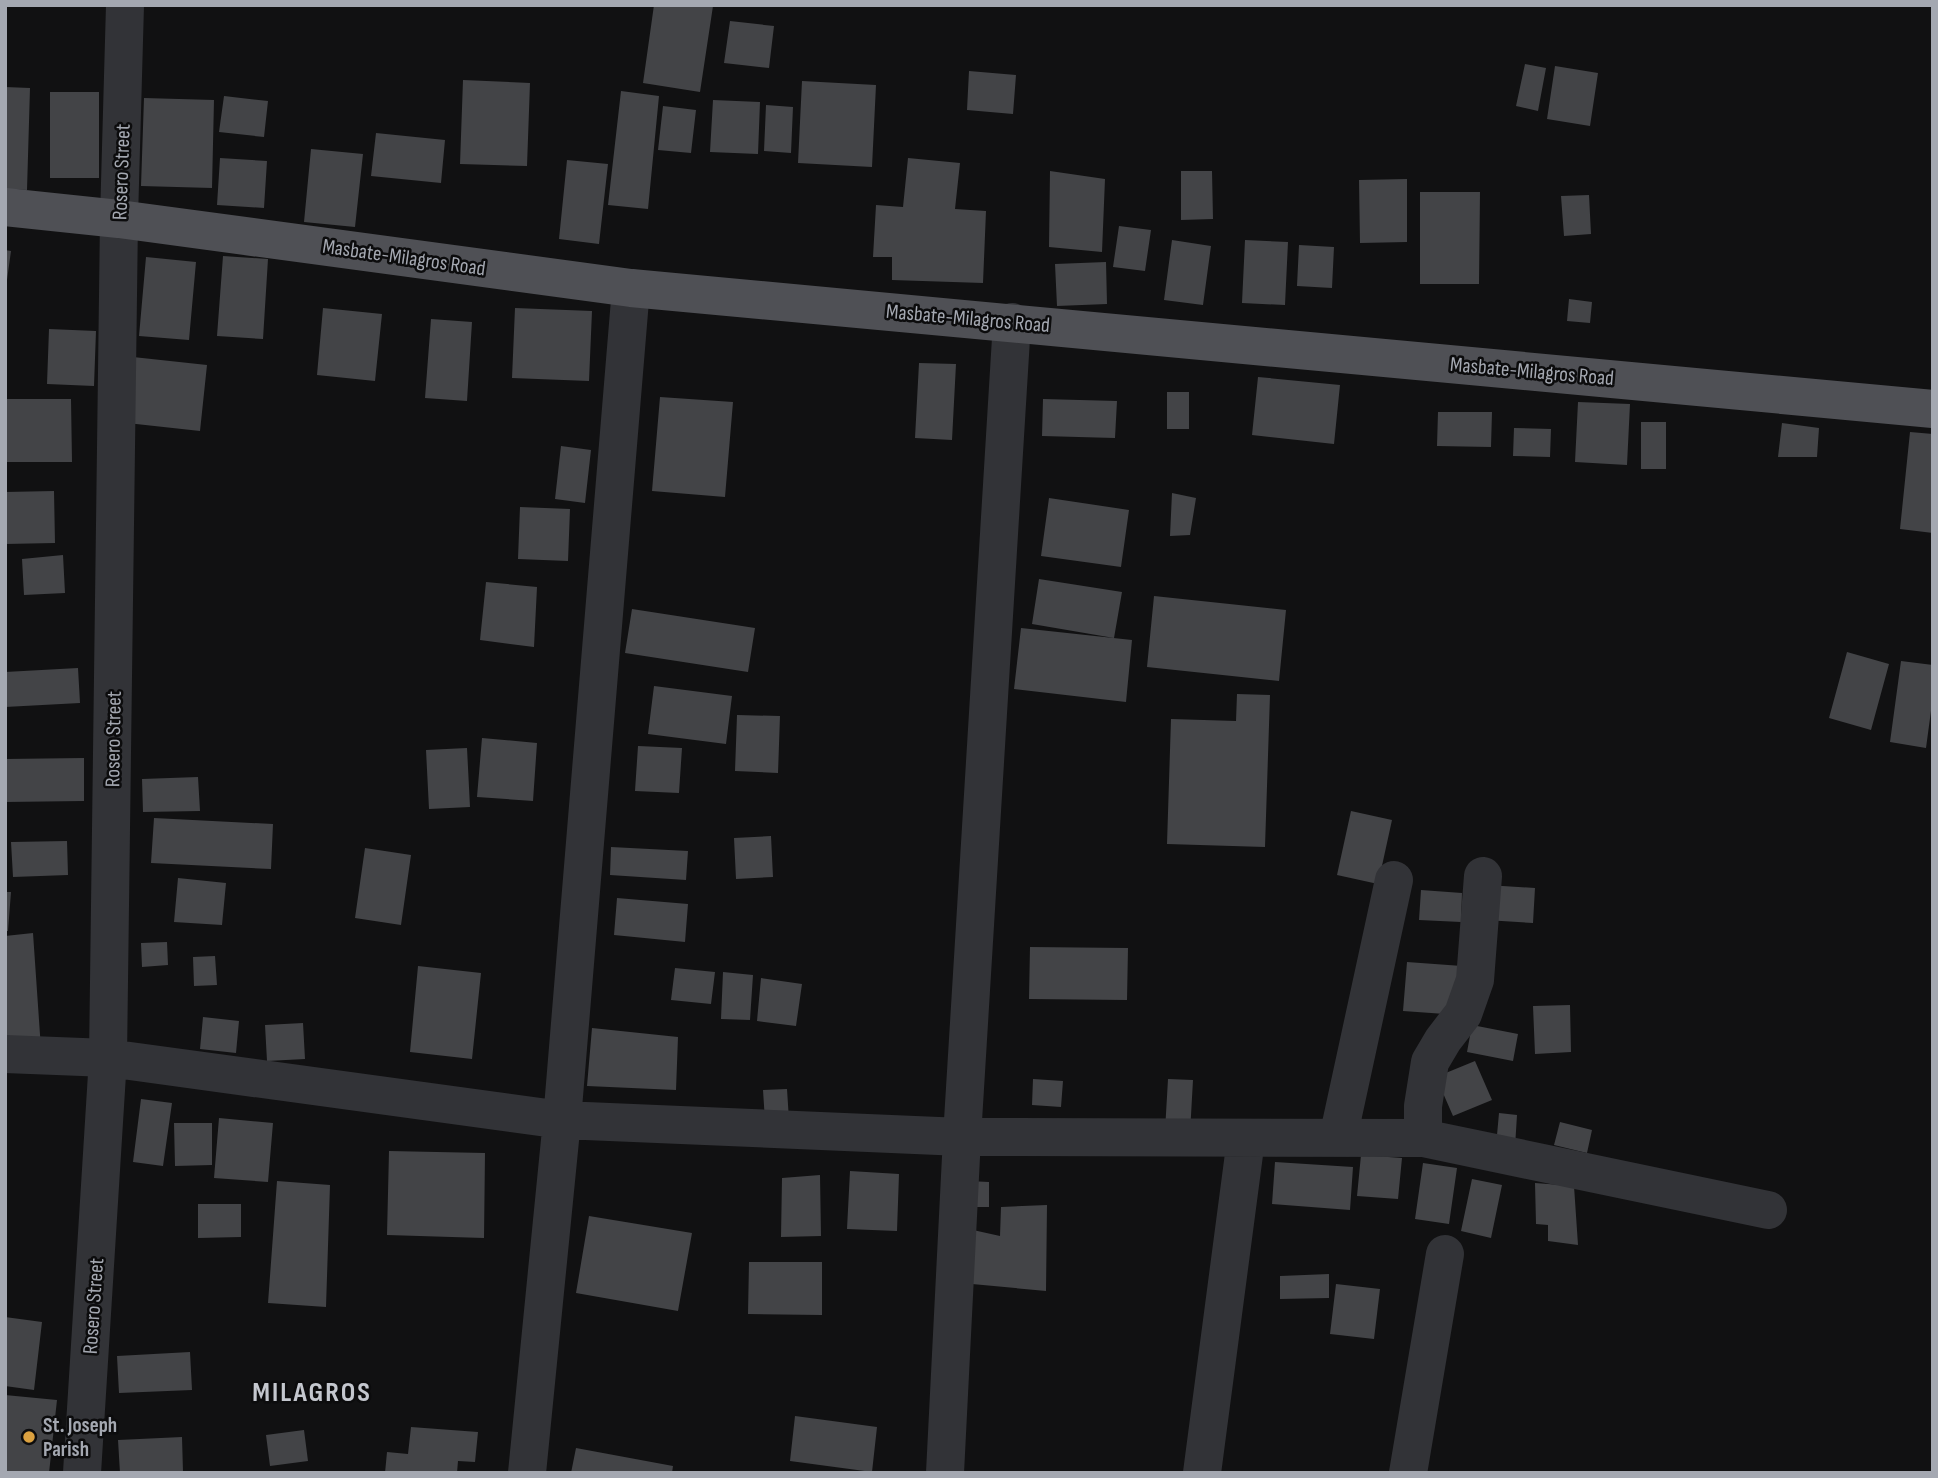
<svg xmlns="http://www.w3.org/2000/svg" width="1938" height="1478" viewBox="0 0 1938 1478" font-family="'Sofia Sans Condensed',sans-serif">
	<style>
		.building { fill: #434447 }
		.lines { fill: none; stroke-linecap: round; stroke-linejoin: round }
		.minor { stroke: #323337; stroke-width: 38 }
		.major { stroke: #4f5055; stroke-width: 38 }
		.poi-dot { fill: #dba140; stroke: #0c0c0d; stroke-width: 2.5 }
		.labels { text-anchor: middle; stroke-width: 5; stroke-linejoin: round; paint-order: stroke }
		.street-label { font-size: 21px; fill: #a4a8b1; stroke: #0c0c0d }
		.poi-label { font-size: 21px; font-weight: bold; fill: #a4a8b1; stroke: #0c0c0d; text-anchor: start }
		.district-label { font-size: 28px; font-weight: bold; letter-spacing: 2px; fill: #c4c7ce; stroke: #0c0c0d }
	</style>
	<rect width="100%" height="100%" fill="#111112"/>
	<path class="building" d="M654,5L713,6L700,92L643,83Z
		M730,21L774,26L769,68L724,63Z
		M1525,64L1546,68L1538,111L1516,106Z
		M1555,66L1598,73L1590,126L1547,119Z
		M969,71L1016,75L1013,114L967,110Z
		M463,80L530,83L527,166L460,164Z
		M802,81L876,85L872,167L798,163Z
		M5,87L30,88L27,190L5,189Z
		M621,91L659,96L648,209L608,205Z
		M50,92H99V178H50Z
		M224,96L268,101L264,137L219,132Z
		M144,98L214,100L212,188L141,186Z
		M713,100L760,102L758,154L710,152Z
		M766,105L793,107L791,153L764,151Z
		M663,106L696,110L691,153L658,150Z
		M376,133L445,140L441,183L371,176Z
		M311,149L363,154L355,227L304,222Z
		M220,158L267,161L264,208L217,205Z
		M908,158L960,163L955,209L986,211L983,283L892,280V257H873L876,205L903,207Z
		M567,160L608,164L599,244L559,239Z
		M1050,171L1105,179L1102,252L1049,247Z
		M1181,171H1212L1213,219L1181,220Z
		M1407,179V242L1360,243L1359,180Z
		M1420,192H1480L1479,284H1420Z
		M1589,195L1591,234L1564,236L1561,196Z
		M1119,226L1151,230L1145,271L1113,267Z
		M1172,240L1211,246L1203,305L1164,300Z
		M1245,240L1288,242L1285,305L1242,303Z
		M1299,245L1334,247L1332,288L1297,286Z
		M5,250L11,251L7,280H5Z
		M223,256L268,259L263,339L217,336Z
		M146,257L196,262L189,340L139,336Z
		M1106,262L1107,304L1057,306L1055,264Z
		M1569,299L1592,302L1590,323L1567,321Z
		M323,308L382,314L375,381L317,375Z
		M515,308L592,311L589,381L512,378Z
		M431,319L472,322L467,401L425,398Z
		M49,329L96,331L94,386L47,384Z
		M133,357L207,365L200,431L127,423Z
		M919,363L956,364L952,440L915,438Z
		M1258,377L1340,385L1334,444L1252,435Z
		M1167,392H1189V429H1167Z
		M660,397L733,402L725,497L652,491Z
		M5,399H71L72,462H5Z
		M1043,399L1117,401L1115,438L1042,436Z
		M1578,402L1630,404L1627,465L1575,462Z
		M1438,412H1492L1491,447L1437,446Z
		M1641,422H1666V469H1641Z
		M1782,423L1819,428L1817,457H1778Z
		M1514,428L1551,429L1550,457L1513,456Z
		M1910,432L1933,434V533L1900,529Z
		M561,446L591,450L585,503L555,499Z
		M54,491L55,543L5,544V492Z
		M1172,493L1196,498L1190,535L1170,536Z
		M1049,498L1129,510L1121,567L1041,556Z
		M520,507L570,509L568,561L518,559Z
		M63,555L65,593L24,595L22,559Z
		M1039,579L1122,592L1114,638L1032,624Z
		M486,582L537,587L534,647L480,640Z
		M1154,596L1286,610L1279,681L1147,667Z
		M632,609L755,628L748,672L625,653Z
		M1021,628L1132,640L1126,702L1014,689Z
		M1847,652L1889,664L1871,730L1829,718Z
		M1901,661L1933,665V696L1926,748L1890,742Z
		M78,668L80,703L5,707V672Z
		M654,686L732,696L726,744L648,734Z
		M1237,694L1270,695L1265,847L1167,844L1171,719L1236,721Z
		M737,715L780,716L778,773L735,771Z
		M482,738L537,743L533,801L477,797Z
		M638,746L682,748L679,793L635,791Z
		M467,748L470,807L429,809L426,750Z
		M84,758V801L5,802V759Z
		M198,777L200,811L143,812L142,779Z
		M1351,811L1392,820L1378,884L1337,875Z
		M154,818L273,824L271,869L151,863Z
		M771,836L773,877L736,879L734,838Z
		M67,841L68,875L13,877L11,842Z
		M611,847L688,851L686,880L610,875Z
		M365,848L411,855L401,925L355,918Z
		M178,878L226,883L222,925L174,922Z
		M1487,885L1535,888L1533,923L1485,920Z
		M1421,890L1462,893L1461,922L1419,920Z
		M5,892H11L8,931H5Z
		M617,898L688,904L685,942L614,935Z
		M33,933L41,1049L5,1051V936Z
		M167,942L168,965L142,967L141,943Z
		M1030,947L1128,948L1127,1000L1029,999Z
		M215,956L217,985L194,986L193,957Z
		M1407,962L1462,966L1459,1015L1403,1011Z
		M418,966L481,973L472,1059L410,1052Z
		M675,968L715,972L711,1004L671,1000Z
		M723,972L753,975L750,1020L721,1019Z
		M761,978L802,984L796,1026L757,1021Z
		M1570,1005L1571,1052L1535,1054L1533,1006Z
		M203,1017L239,1021L236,1053L200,1049Z
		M303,1023L305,1059L267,1061L265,1025Z
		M1472,1025L1518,1034L1513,1061L1467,1052Z
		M592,1028L678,1037L676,1090L587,1086Z
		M1475,1061L1492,1100L1453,1116L1436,1077Z
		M1033,1079L1063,1081L1061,1107L1032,1105Z
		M1168,1079L1193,1080L1190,1133L1165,1131Z
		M787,1089L789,1120L765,1121L763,1090Z
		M141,1099L172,1103L163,1166L133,1162Z
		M1499,1113L1517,1115L1515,1147L1496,1146Z
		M219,1118L273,1123L268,1182L214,1178Z
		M1560,1122L1592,1130L1587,1153L1554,1145Z
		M174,1123H212V1165L175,1166Z
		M389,1151L485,1153L484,1238L387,1235Z
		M1361,1155L1402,1158L1398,1199L1357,1196Z
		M1275,1162L1353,1167L1350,1210L1272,1204Z
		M1423,1163L1457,1168L1449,1224L1415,1219Z
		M850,1171L899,1174L897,1231L847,1229Z
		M820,1175L821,1236L781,1237L782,1178Z
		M1472,1179L1502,1185L1491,1238L1461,1231Z
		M277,1181L330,1185L326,1307L268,1303Z
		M969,1181L989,1182V1207H969Z
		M1535,1183L1574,1186L1578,1245L1548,1241V1225L1536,1224Z
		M198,1204H241V1237L198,1238Z
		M1047,1205L1046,1291L972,1284L973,1230L1000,1236L1001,1207Z
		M589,1216L692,1233L678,1311L576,1293Z
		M749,1262H822V1315L748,1314Z
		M1329,1274V1298L1280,1299V1276Z
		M1336,1284L1380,1289L1374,1339L1330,1334Z
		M5,1317L42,1322L34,1390L5,1386Z
		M190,1352L192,1390L119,1393L117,1356Z
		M5,1395L57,1400L49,1473H5Z
		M795,1416L877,1427L872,1472L790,1461Z
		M411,1427L478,1432L475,1462L458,1461L457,1473H385L387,1452L408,1454Z
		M304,1430L308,1461L270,1466L266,1435Z
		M182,1437L183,1472L120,1473L118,1440Z
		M576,1448L673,1466L672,1473H571Z"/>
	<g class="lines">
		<path class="minor" d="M5,1054L108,1058L562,1120L962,1137L1423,1138V1106L1430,1062L1443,1040L1463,1014L1475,980L1483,876
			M1338,1138L1394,880
			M1423,1138L1768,1210
			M82,1473L108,1058L119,219L125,5
			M527,1473L562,1120L631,288
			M945,1473L962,1137L1012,322
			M1202,1473L1246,1139
			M1408,1473L1445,1254"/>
		<path class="major" d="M5,207L119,219L631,288L1933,409"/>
	</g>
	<circle class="poi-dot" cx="29" cy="1437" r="7"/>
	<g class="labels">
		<g class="street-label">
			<text transform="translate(121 172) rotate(-88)" y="7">Rosero Street</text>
			<text transform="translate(404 257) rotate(8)" y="7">Masbate-Milagros Road</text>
			<text transform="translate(968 318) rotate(5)" y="7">Masbate-Milagros Road</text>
			<text transform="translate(1532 371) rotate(5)" y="7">Masbate-Milagros Road</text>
			<text transform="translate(113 739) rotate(-89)" y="7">Rosero Street</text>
			<text transform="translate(93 1306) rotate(-86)" y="7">Rosero Street</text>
		</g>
		<g class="poi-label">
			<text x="43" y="1432">St. Joseph<tspan x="43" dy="24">Parish</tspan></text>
		</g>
		<g class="district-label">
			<text x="312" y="1401">MILAGROS</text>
		</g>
	</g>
	<rect width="1938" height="1478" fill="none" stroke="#a4a8b1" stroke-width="14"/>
</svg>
